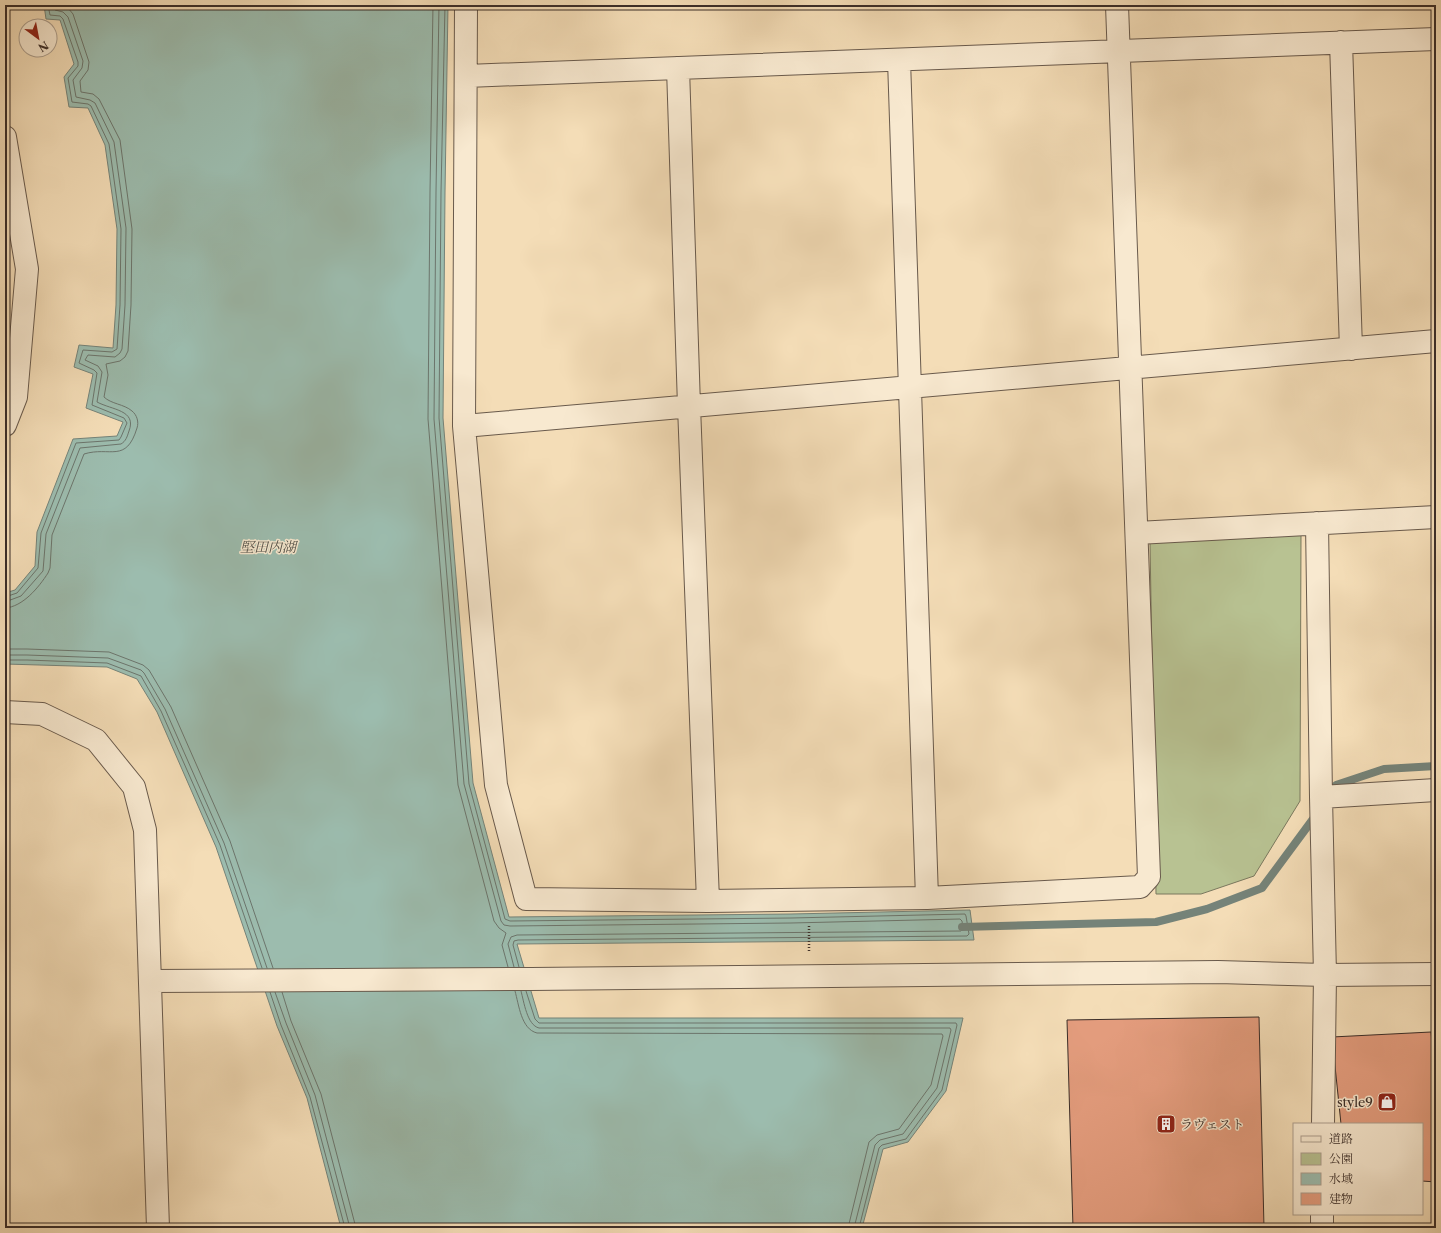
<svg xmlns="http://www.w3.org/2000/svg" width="1441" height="1233" viewBox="0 0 1441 1233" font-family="'Libre Caslon Text','Noto Serif JP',serif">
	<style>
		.green { fill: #b8c292; stroke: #7a785e }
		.water { fill: #9cbcae; stroke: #758379 }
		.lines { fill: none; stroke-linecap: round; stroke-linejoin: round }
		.shore { stroke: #6c756c; stroke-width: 1 }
		.stream { stroke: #758379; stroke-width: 8 }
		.building { fill: #e39c7d; stroke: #3b2e29 }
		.minor-casing { stroke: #695a4c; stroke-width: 24 }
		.path { stroke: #3b2e29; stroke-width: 2.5; stroke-dasharray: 1 2; stroke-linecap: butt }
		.minor { stroke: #f8e9d0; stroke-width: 22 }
		.labels { text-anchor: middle; stroke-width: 3; stroke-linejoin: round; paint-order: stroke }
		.poi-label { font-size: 13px; fill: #3b2e29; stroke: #f8e9d0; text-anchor: end }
		.water-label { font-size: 14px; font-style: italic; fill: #53524a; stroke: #f8e9d0 }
	</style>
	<rect width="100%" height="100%" fill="#f4ddb7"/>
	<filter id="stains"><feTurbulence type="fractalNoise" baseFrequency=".005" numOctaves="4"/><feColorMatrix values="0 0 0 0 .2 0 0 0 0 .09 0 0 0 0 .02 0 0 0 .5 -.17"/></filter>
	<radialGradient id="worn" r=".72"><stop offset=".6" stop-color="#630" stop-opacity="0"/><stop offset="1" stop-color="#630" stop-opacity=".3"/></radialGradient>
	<path class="green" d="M1301,535L1300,801L1254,876L1201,894H1156L1150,543Z"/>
	<path class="water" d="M44,5H448L445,192L443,418L473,783L509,917L791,914L970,910L974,940L517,944L539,1018H963L946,1091L908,1142L883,1149L862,1228H341L307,1098L277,1026L216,847L157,712L137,679L107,667L5,664V593L15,590L35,566L37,532L73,439L117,436L123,422L86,408L93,374L74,367L79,345L113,348L116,305L117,229L105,145L88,108L69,107L64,77L74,64L60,20L46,19Z"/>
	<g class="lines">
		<path class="shore" d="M433,5L430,192L428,419L458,785L494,921L499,928L506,933L502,945L508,967
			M439,5L436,192L434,419L464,784L501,921L504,925L510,926L791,923L960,919L962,921L963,929L961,931L517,935L511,937L508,944L514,967
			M445,5L441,192L439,418L469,784L505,919L510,921L791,918L965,914L966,916L969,934L967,936L518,940L514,941L513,945L519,967
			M5,597L17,593L38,568L41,533L76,443L119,440L121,437L127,423L124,418L92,405L97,373L94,370L79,363L83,350L112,352L117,349L120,305L121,229L109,144L91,106L88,104L72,102L68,78L78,66V62L63,19L60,16L50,15L48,5
			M5,602L21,596L43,571L46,534L80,448L121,444C126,441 127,437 129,431C137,410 112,410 97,402L102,372L98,366L85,360L88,355L115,357L120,353L122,349L125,305L126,228L114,142L95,103L90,100L76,97L73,80L82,68L83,61L68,17L63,12L55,10L53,5
			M5,608C23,607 39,587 48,573L50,568L52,535L84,454C110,446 126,464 137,428C139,422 137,415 132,411C124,404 111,404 104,397L108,375L106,364L120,361L125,357L128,351L131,305L132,229L120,140L99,99L93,94L81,92L80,81L88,70L89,62L73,14L68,8L60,5
			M5,649H27L109,652L143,665L149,670L171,707L230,841L273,968
			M5,655H27L108,658L141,670L144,673L165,709L224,843L267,968
			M5,660H27L107,663L141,676L161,711L220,845L262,968
			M515,991C519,1005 521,1029 537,1033L942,1034L943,1036L931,1085L899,1129L877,1135L869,1142L848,1228
			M521,991C524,1002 527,1025 539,1028H950L951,1030L937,1088L903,1134L880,1140L875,1145L854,1228
			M526,991L535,1019L539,1023H956L957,1025L942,1090L906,1139L882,1145L879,1148L859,1228
			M270,992L281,1025L310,1097L345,1228
			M275,992L286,1023L315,1095L350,1228
			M282,992L291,1021L321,1094L356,1228"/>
		<path class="stream" d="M1331,793L1336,785L1384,769L1436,766
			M962,927L1156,922L1207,909L1262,888L1316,815"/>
	</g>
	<path class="building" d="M1259,1017L1264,1228H1073L1067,1020Z
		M1431,1032L1436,1081V1182L1422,1181V1124H1341L1332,1037Z"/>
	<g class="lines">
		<g class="minor-casing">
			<path id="minor" d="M466,5L464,426L496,785L526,899L708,901L927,898L1140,887L1149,877L1117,5
				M1341,42L1351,349
				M899,60L927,898
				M678,68L689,406L708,901
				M467,76L1436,39
				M5,137L27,269L16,397L5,425
				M464,426L1436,341
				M1317,523L1321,797L1325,975L1323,1124
				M1137,533L1436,517
				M5,712L42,714L96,740L134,787L145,830L158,1228
				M1321,797L1436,790
				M151,981L531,979L1218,972L1325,975L1436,974
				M1322,1228V1214"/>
		</g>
		<path class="path" d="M809,926V951"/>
		<use href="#minor" class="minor"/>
	</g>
	<defs>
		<g id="shop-square" transform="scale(1)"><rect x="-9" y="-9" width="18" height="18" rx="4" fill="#8f2418" stroke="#f8e9d0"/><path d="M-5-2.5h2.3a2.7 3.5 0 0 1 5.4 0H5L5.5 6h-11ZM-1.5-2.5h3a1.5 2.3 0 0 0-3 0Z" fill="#fff"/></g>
		<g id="building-square" transform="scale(1)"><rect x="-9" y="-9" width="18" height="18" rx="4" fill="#8f2418" stroke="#f8e9d0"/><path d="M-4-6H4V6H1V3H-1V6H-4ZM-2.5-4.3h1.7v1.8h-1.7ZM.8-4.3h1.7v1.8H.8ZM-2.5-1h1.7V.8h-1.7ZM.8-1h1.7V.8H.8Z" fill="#fff"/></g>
	</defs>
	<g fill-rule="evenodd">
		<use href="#shop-square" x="1387" y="1102"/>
		<use href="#building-square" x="1166" y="1124"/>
	</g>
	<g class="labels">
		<g class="poi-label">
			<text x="1373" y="1107">style9</text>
			<text x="1180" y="1129" text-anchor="start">ラヴェスト</text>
		</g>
		<g class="water-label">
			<text x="268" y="552">堅田内湖</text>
		</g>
	</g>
	<rect width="1441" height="1233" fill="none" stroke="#f4ddb7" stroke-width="20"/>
	<rect x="6" y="6" width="1429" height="1221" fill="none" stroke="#3b2e29" stroke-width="2"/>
	<rect x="10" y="10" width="1421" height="1213" fill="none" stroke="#3b2e29"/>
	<rect x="1293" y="1123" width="130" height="92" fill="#f8e9d0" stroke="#ac9e8d"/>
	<rect x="1301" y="1136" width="20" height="6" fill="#f8e9d0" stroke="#ac9e8d"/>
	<text x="1329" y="1143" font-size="12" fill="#3b2e29">道路</text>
	<rect x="1301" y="1153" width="20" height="12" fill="#b8c292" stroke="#ac9e8d"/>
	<text x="1329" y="1163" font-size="12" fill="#3b2e29">公園</text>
	<rect x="1301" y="1173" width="20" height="12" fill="#9cbcae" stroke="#ac9e8d"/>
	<text x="1329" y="1183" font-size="12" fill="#3b2e29">水域</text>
	<rect x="1301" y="1193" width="20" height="12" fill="#e39c7d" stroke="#ac9e8d"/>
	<text x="1329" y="1203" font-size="12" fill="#3b2e29">建物</text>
	<g transform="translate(38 38) rotate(148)"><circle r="19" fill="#f8e9d0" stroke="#ac9e8d"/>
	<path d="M0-3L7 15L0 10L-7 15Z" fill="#8f2418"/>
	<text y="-6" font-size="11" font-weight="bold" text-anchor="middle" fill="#3b2e29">N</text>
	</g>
	<rect width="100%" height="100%" filter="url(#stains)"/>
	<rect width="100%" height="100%" fill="url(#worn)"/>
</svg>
